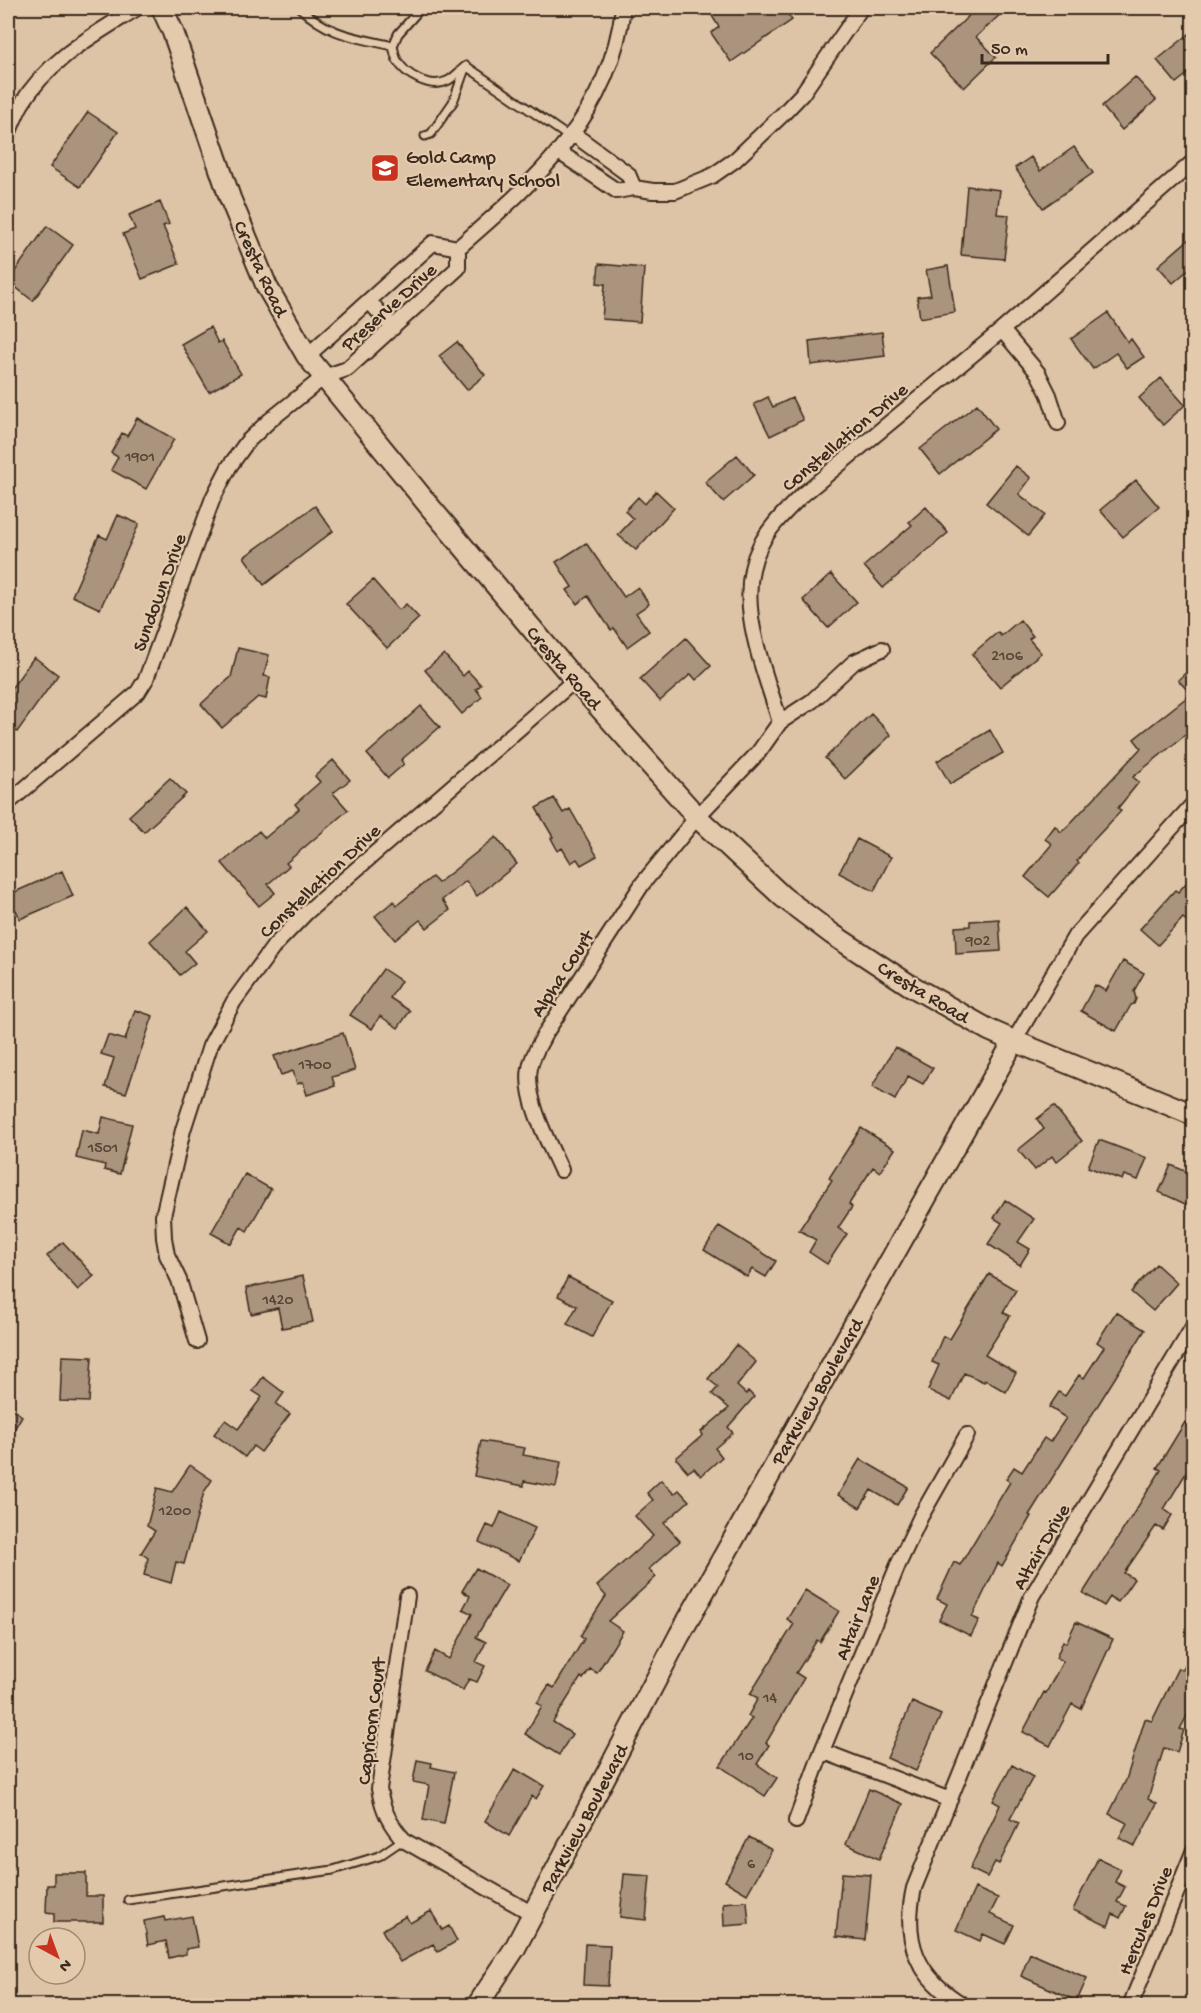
<svg xmlns="http://www.w3.org/2000/svg" width="1201" height="2013" viewBox="0 0 1201 2013" font-family="'Gochi Hand',sans-serif">
	<style>
		.building { fill: #aa947d; stroke: #3b2a1e; stroke-width: 1.5 }
		.lines { fill: none; stroke-linecap: round; stroke-linejoin: round }
		.lane-casing { stroke: #3b2a1e; stroke-width: 11 }
		.street-casing { stroke: #3b2a1e; stroke-width: 18 }
		.secondary-casing { stroke: #3b2a1e; stroke-width: 24 }
		.lane { stroke: #e4caac; stroke-width: 7 }
		.street { stroke: #e4caac; stroke-width: 14 }
		.secondary { stroke: #e4caac; stroke-width: 20 }
		.labels { text-anchor: middle; stroke-width: 4.5; stroke-linejoin: round; paint-order: stroke }
		.number-label { font-size: 16px; fill: #574436 }
		.poi-label { font-size: 20px; fill: #3b2a1e; stroke: #e4caac; text-anchor: start }
		.street-label { font-size: 20px; fill: #3b2a1e; stroke: #e4caac }
	</style>
	<rect width="100%" height="100%" fill="#ddc4a6"/>
	<filter id="ink" filterUnits="userSpaceOnUse"><feTurbulence type="fractalNoise" baseFrequency=".0167" numOctaves="2"/><feDisplacementMap in="SourceGraphic" scale="12" xChannelSelector="R" yChannelSelector="G"/><feConvolveMatrix kernelMatrix="1 2 1 2 8 2 1 2 1" color-interpolation-filters="sRGB"/></filter>
	<g filter="url(#ink)">
		<path class="building" d="M724,8H783L792,20L731,62L711,33L719,27L712,16Z
			M977,8H1007L976,37L996,57L964,88L930,53Z
			M1194,30V69L1176,83L1157,60Z
			M1135,77L1156,100L1122,130L1102,106Z
			M88,112L118,132L80,187L50,167Z
			M1074,147L1093,173L1043,208L1015,168L1031,157L1040,171Z
			M967,186L1000,190L997,214L1009,215L1004,259L961,255Z
			M160,202L169,224L163,226L179,264L142,279L123,234L135,229L129,215Z
			M47,226L73,245L33,301L8,281Z
			M1194,235V265L1173,283L1158,266Z
			M599,264L644,268L640,322L602,319L605,284L597,283Z
			M948,266L955,312L920,318L917,297L931,295L926,270Z
			M1108,313L1128,342L1131,339L1144,357L1127,368L1116,353L1093,369L1071,339Z
			M210,327L218,343L222,341L241,374L209,392L181,344Z
			M882,332L885,356L811,365L809,341Z
			M457,342L485,375L467,390L439,356Z
			M1161,378L1185,405L1163,425L1139,398Z
			M768,397L773,407L792,398L803,420L770,436L754,404Z
			M977,404L996,429L940,474L920,449Z
			M137,418L174,439L146,489L111,470L118,457L111,453L122,433L127,436Z
			M737,455L754,475L723,502L705,482Z
			M1016,466L1031,478L1019,494L1045,515L1028,536L986,503Z
			M1136,480L1159,507L1123,537L1100,510Z
			M656,491L674,508L636,550L618,535L633,519L625,511L638,497L645,504Z
			M315,506L333,531L264,585L244,557Z
			M926,507L948,533L883,588L864,566L912,525L909,522Z
			M118,515L139,524L100,609L72,596L99,535L107,539Z
			M586,543L624,597L638,587L649,604L636,613L649,631L627,647L614,628L611,630L588,596L577,604L567,590L572,587L556,562Z
			M831,574L857,602L828,628L803,600Z
			M373,580L399,610L406,604L419,618L387,648L346,604Z
			M1020,620L1033,636L1029,639L1041,653L1000,687L972,654L998,632L1001,636Z
			M686,638L711,666L696,680L691,674L660,701L640,679Z
			M238,648L269,655L264,676L270,677L266,699L258,697L222,728L201,704L231,677Z
			M444,654L463,676L468,671L481,685L476,689L482,697L462,714L425,670Z
			M34,657L58,675L17,732L8,725V693Z
			M1194,665V728L1133,777L1139,782L1118,808L1121,811L1088,846L1077,861L1079,863L1049,897L1025,877L1052,844L1045,839L1055,826L1061,832L1066,828L1141,748L1134,739L1191,694L1178,680Z
			M421,706L440,727L401,760L404,764L388,778L367,754Z
			M871,714L891,735L845,779L825,758Z
			M990,730L1003,753L950,784L937,761Z
			M333,760L350,780L333,793L348,810L286,863L289,866L268,884L275,893L259,906L222,863L259,831L265,838L299,809L295,804L320,782L315,776Z
			M170,778L186,794L144,832L129,816Z
			M554,798L563,813L570,809L597,856L581,865L577,859L571,863L562,848L558,851L551,838L553,837L536,808Z
			M496,837L517,864L477,896L466,881L442,900L450,910L427,928L420,920L395,940L375,916L394,901L397,905L432,877L438,883Z
			M857,839L891,857L874,891L839,873Z
			M62,871L73,896L20,919L16,910L8,914V895Z
			M1194,875V927L1183,918L1158,945L1140,929L1175,890L1178,892Z
			M187,907L208,931L185,951L195,963L180,975L150,941Z
			M999,919L1001,951L956,954L955,927L970,926V921Z
			M1123,961L1144,973L1134,991L1136,999L1134,1004L1131,1005L1116,1031L1081,1011L1095,985L1106,991Z
			M383,969L401,981L390,998L410,1011L398,1028L380,1016L372,1029L350,1015Z
			M135,1010L153,1016L126,1093L105,1087L114,1058L101,1054L108,1035L125,1040Z
			M343,1033L355,1070L332,1077L335,1086L307,1095L303,1082L297,1084L293,1071L281,1075L274,1056Z
			M895,1047L933,1068L923,1084L908,1076L895,1100L872,1087Z
			M1054,1106L1082,1141L1056,1162L1052,1156L1035,1170L1018,1150L1044,1129L1037,1119Z
			M103,1117L132,1124L120,1174L104,1170L105,1165L76,1158L82,1130L99,1134Z
			M861,1128L895,1149L880,1172L873,1167L849,1204L852,1207L838,1228L847,1234L827,1264L809,1252L816,1240L799,1230L832,1180L829,1178Z
			M1099,1140L1147,1158L1138,1180L1124,1175L1122,1180L1088,1167Z
			M1171,1165L1194,1175V1208L1159,1192Z
			M245,1174L271,1189L247,1231L241,1227L231,1244L211,1233Z
			M1005,1200L1034,1219L1018,1242L1030,1249L1020,1265L988,1244L1002,1223L994,1218Z
			M719,1226L776,1261L766,1277L752,1269L747,1277L704,1250Z
			M63,1242L94,1276L78,1290L47,1256Z
			M1156,1264L1177,1283L1153,1311L1131,1292Z
			M989,1274L1016,1290L1003,1312L1010,1316L985,1355L1016,1373L1006,1392L985,1380L984,1382L964,1373L951,1401L928,1390L939,1365L932,1362L943,1336L950,1339Z
			M303,1276L313,1322L282,1328L278,1308L251,1314L246,1288Z
			M568,1277L612,1300L592,1337L567,1324L577,1306L558,1296Z
			M1116,1312L1145,1330L1029,1515L1031,1516L1002,1566L998,1563L972,1617L979,1620L971,1636L939,1620L947,1604L937,1599L954,1562L960,1565L1010,1482L1006,1479L1014,1467L1022,1472L1044,1438L1050,1442L1066,1418L1049,1407L1059,1392L1065,1396L1079,1375L1084,1378L1104,1347L1097,1342Z
			M736,1345L756,1362L737,1386L746,1394L748,1391L754,1397L728,1427L733,1433L715,1448L722,1457L701,1476L694,1468L688,1472L676,1458L703,1435L701,1432L729,1408L712,1394L718,1387L708,1379Z
			M62,1356L92,1357L89,1402L60,1401Z
			M263,1377L284,1393L276,1404L290,1414L261,1452L253,1446L245,1457L214,1434L225,1420L238,1429L262,1397L253,1391Z
			M8,1406L22,1416L8,1440Z
			M1185,1422L1194,1428V1460L1164,1509L1172,1515L1163,1530L1156,1526L1124,1573L1134,1579L1118,1602L1110,1597L1104,1606L1083,1593L1161,1470L1157,1468Z
			M481,1441L525,1448L523,1455L561,1462L556,1487L524,1481V1486L474,1476Z
			M860,1459L908,1487L897,1505L871,1490L860,1508L838,1495Z
			M190,1465L212,1480L204,1492L184,1564L176,1562L171,1583L144,1575L148,1558L141,1553L155,1531L147,1526L157,1488L172,1492Z
			M661,1480L674,1494L679,1490L689,1501L664,1523L680,1541L649,1569L656,1577L608,1621L623,1631L597,1673L590,1669L583,1679L581,1677L553,1722L572,1734L559,1755L525,1734L542,1706L537,1703L549,1685L554,1688L584,1639L580,1636L606,1596L597,1586L653,1536L635,1516L653,1500L647,1493Z
			M501,1512L535,1528L519,1561L479,1542L487,1525L494,1528Z
			M476,1568L507,1585L476,1637L486,1642L476,1662L485,1666L477,1682L469,1679L463,1690L425,1671L435,1651L449,1659L472,1614L463,1609L470,1596L462,1591Z
			M805,1590L839,1611L820,1642L817,1640L796,1673L804,1678L766,1743L769,1745L757,1764L777,1778L765,1796L720,1766L752,1718L748,1716L758,1698L750,1694L794,1624L787,1619Z
			M1076,1622L1113,1639L1081,1709L1072,1704L1050,1746L1023,1732L1044,1692L1046,1693L1063,1661L1056,1658L1063,1641L1066,1643Z
			M1194,1648V1703L1180,1729L1184,1730L1177,1752L1164,1748L1148,1799L1157,1804L1135,1846L1119,1838L1127,1823L1109,1814L1126,1780L1145,1719L1152,1721L1178,1668L1182,1670Z
			M912,1702L941,1715L916,1771L887,1758Z
			M417,1760L432,1763L431,1767L454,1772L444,1824L423,1820L429,1785L413,1782Z
			M1012,1765L1033,1777L1010,1819L1019,1823L999,1864L995,1862L987,1877L970,1869L1000,1805L993,1801Z
			M515,1769L544,1786L536,1799L532,1796L509,1836L485,1821Z
			M869,1789L903,1804L879,1859L846,1844Z
			M749,1837L772,1850L747,1894L725,1881Z
			M1098,1858L1121,1869L1115,1882L1125,1887L1117,1902L1126,1906L1120,1918L1113,1914L1108,1926L1073,1910Z
			M54,1873H86V1896H103V1922H54V1913L46,1912L47,1885H54Z
			M842,1873L871,1875L865,1940L836,1937Z
			M624,1874L650,1876L646,1920L620,1917Z
			M975,1888L998,1898L990,1914L1014,1925L1005,1944L983,1934L980,1941L956,1930Z
			M747,1901L749,1924L724,1926L723,1903Z
			M431,1911L442,1930L449,1926L457,1941L438,1952L433,1944L400,1962L382,1930L406,1916L410,1923Z
			M192,1916L198,1947L186,1949V1954L169,1958L166,1941L148,1945L144,1921L164,1917L165,1921Z
			M585,1944L610,1945L608,1986L583,1985Z
			M1030,1953L1087,1978L1077,2001L1021,1976Z"/>
		<g class="lines">
			<g class="lane-casing">
				<path id="lane" d="M300,8C330,36 355,37 393,46
					M421,8L398,34L393,46C394,50 395,56 397,60C405,75 430,89 447,81C454,78 460,70 466,66
					M466,66L569,137
					M425,136L431,134L453,102L466,66
					M128,1900L333,1870L379,1856L404,1839"/>
			</g>
			<g class="street-casing">
				<path id="street" d="M572,133L628,174L634,188
					M8,134C12,125 16,114 21,105C48,59 94,35 137,8
					M559,152L617,191L634,188L653,191H675L712,176L735,160L783,114L802,94L861,8
					M458,248C535,181 610,117 623,8
					M369,301L393,328
					M1002,330L1038,373L1049,395L1058,423
					M307,356L433,243L458,248
					M780,722C764,668 733,600 760,546C770,526 786,511 801,496L1002,330L1194,161
					M8,803L138,692L146,679L213,498L229,467L247,442L269,421L324,377L347,369L458,268V248
					M1014,1041L1075,936L1194,803
					M561,1170C549,1143 524,1098 530,1068C532,1056 539,1045 545,1034L643,883L697,817L758,753L780,722L812,701L854,662L882,649
					M197,1341L179,1280L167,1255L164,1238L163,1216L183,1130L210,1046L234,1001L275,945L307,912L575,680
					M407,1596L379,1789C383,1811 390,1825 405,1841L533,1914
					M822,1751L950,1800
					M796,1821L822,1751L898,1565L921,1516L967,1435
					M965,2006C917,1978 902,1942 914,1888L1032,1596L1194,1325
					M1130,2006L1194,1850"/>
			</g>
			<g class="secondary-casing">
				<path id="secondary" d="M162,8L173,32L230,198L267,287L307,356L430,507L575,680L697,817L783,897L832,934L908,984L989,1030L1014,1041L1194,1115
					M477,2006L515,1948L679,1636L1014,1041"/>
			</g>
			<use href="#lane" class="lane"/>
			<use href="#street" class="street"/>
			<use href="#secondary" class="secondary"/>
		</g>
	</g>
	<defs>
		<g id="school-square" transform="scale(1.5)"><rect x="-9" y="-9" width="18" height="18" rx="4" fill="#c8321e" stroke="#e4caac"/><path d="M0-5L7-2L0 1L-7-2ZM-4 1L0 2.5L4 1V4Q0 6-4 4Z" fill="#fff"/></g>
	</defs>
	<g fill-rule="evenodd">
		<use href="#school-square" x="385" y="168"/>
	</g>
	<g class="labels">
		<g class="number-label">
			<text x="140" y="461">1901</text>
			<text x="1007" y="660">2106</text>
			<text x="978" y="945">902</text>
			<text x="315" y="1069">1700</text>
			<text x="103" y="1152">1501</text>
			<text x="278" y="1304">1420</text>
			<text x="175" y="1515">1200</text>
			<text x="770" y="1702">14</text>
			<text x="746" y="1760">10</text>
			<text x="751" y="1868">6</text>
		</g>
		<g class="poi-label">
			<text x="406" y="163">Gold Camp<tspan x="406" dy="23">Elementary School</tspan></text>
		</g>
		<g class="street-label">
			<text transform="translate(262 268) rotate(65)" y="7">Cresta Road</text>
			<text transform="translate(388 306) rotate(-42)" y="7">Preserve Drive</text>
			<text transform="translate(844 436) rotate(-40)" y="7">Constellation Drive</text>
			<text transform="translate(158 592) rotate(-70)" y="7">Sundown Drive</text>
			<text transform="translate(565 667) rotate(49)" y="7">Cresta Road</text>
			<text transform="translate(319 880) rotate(-43)" y="7">Constellation Drive</text>
			<text transform="translate(561 973) rotate(-57)" y="7">Alpha Court</text>
			<text transform="translate(924 991) rotate(31)" y="7">Cresta Road</text>
			<text transform="translate(816 1391) rotate(-60)" y="7">Parkview Boulevard</text>
			<text transform="translate(1040 1546) rotate(-60)" y="7">Altair Drive</text>
			<text transform="translate(856 1617) rotate(-68)" y="7">Altair Lane</text>
			<text transform="translate(370 1721) rotate(-83)" y="7">Capricorn Court</text>
			<text transform="translate(583 1818) rotate(-62)" y="7">Parkview Boulevard</text>
			<text transform="translate(1144 1920) rotate(-68)" y="7">Hercules Drive</text>
		</g>
	</g>
	<rect width="1201" height="2013" fill="none" stroke="#e4caac" stroke-width="30"/>
	<rect x="15" y="15" width="1171" height="1983" fill="none" stroke="#3b2a1e" stroke-width="2" filter="url(#ink)"/>
	<g transform="translate(57 1956) rotate(139)"><circle r="28" fill="#e4caac" stroke="#a08a73" stroke-width="1.5"/>
	<path d="M0-4.5L10 22L0 15L-10 22Z" fill="#c8321e"/>
	<text y="-9" font-size="16" font-weight="bold" text-anchor="middle" fill="#3b2a1e">N</text>
	</g>
	<path d="M982 54v9h126v-9" fill="none" stroke="#3b2a1e" stroke-width="3"/>
	<text x="991" y="54" font-size="18" fill="#3b2a1e" stroke="#e4caac" stroke-width="4.5" paint-order="stroke">50 m</text>
</svg>
